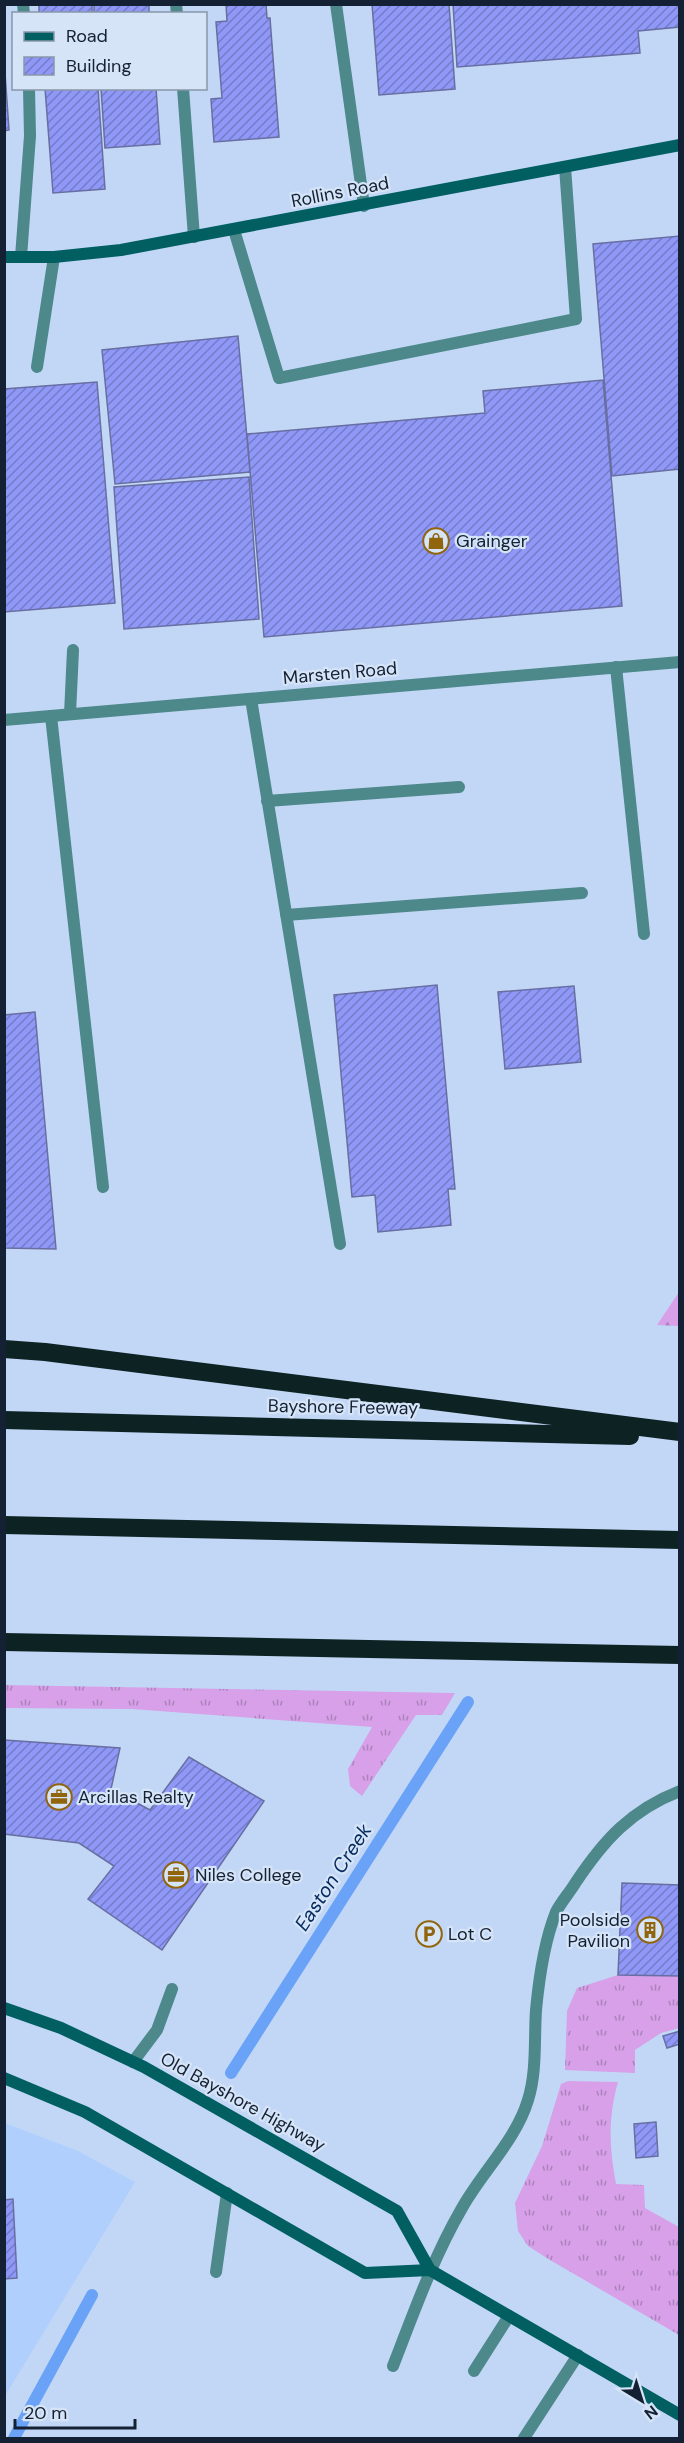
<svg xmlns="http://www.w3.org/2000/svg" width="684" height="2443" viewBox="0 0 684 2443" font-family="'DM Sans',sans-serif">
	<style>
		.built { fill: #b0cffc }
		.grass { fill: url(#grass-tufts) }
		.forest { fill: url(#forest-firs) }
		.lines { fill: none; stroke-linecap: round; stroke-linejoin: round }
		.stream { stroke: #69a2f6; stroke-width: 12 }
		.building { fill: url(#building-hatch); stroke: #686ea1; stroke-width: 1.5 }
		.lane { stroke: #4d888a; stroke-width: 12 }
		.street { stroke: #4d888a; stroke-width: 12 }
		.secondary { stroke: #015f62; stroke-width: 12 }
		.highway { stroke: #0d2323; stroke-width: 18 }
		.labels { text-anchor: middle; stroke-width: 4.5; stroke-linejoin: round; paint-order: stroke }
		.street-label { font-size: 18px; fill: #142033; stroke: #d6e4f8 }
		.poi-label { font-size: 18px; fill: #142033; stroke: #d6e4f8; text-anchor: start }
		.water-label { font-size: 20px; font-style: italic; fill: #072c60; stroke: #d6e4f8 }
	</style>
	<defs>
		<pattern id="grass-tufts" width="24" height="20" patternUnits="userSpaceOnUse" patternTransform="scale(1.5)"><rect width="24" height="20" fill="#d7a0e8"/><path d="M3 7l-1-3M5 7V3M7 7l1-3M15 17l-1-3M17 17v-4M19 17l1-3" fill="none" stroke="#ad82bd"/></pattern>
		<pattern id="forest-firs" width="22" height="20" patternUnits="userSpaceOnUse" patternTransform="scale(1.5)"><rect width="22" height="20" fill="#d7a0e8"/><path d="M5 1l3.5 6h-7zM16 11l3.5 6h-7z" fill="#ad82bd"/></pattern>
		<pattern id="building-hatch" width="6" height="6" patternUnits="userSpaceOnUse" patternTransform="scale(1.5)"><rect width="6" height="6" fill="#8f98f7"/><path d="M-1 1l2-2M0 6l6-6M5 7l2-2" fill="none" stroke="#747cc9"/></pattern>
	</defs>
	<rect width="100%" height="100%" fill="#c2d7f6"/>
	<path class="built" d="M5,2123L78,2151L135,2182L5,2396Z"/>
	<path class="grass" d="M5,1685L455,1693L442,1715H416L362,1796L350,1786L348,1769L372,1727L132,1709L5,1708Z
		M618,1975L679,1976V2028L661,2033L635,2050V2073L565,2070L567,2011L577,1988Z
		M568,2081L618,2082C608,2118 609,2147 616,2184L644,2185L645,2208L679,2227V2335L550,2260L528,2246L518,2231L515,2203L542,2146L561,2084Z"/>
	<path class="forest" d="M679,1292V1326L657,1325Z"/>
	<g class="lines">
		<path class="stream" d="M231,2073L468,1702
			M14,2438L92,2295"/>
	</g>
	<path class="building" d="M39,4H92V14H39Z
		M94,4H149V14H94Z
		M226,4H266L267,18H270L279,137L214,142L211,99L222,98L216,22L227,21Z
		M372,4H449L455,89L379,95Z
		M453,4H680V27L638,31L640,53L457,67Z
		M4,59L9,130L4,131Z
		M45,88H98L105,189L53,193Z
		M101,88H156L160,144L105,148Z
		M680,236V469L612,476L593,244Z
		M238,336L250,472L115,484L102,350Z
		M603,380L622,606L264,637L247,434L485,413L483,391Z
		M97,382L115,603L4,612V389Z
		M249,477L259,619L124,629L114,487Z
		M437,985L455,1189H448L451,1225L378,1232L375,1195L352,1197L334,995Z
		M574,986L581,1062L505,1069L498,992Z
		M35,1012L56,1249L4,1248V1015Z
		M4,1740L120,1748L111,1789L150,1810L189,1757L264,1801L162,1950L88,1899L114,1866L79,1843L4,1834Z
		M622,1883L680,1885V1976L618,1975Z
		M680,2031V2044L667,2048L663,2036Z
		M656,2122L658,2156L636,2158L634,2124Z
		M13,2199L17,2278L4,2279V2200Z"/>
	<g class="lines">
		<path class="lane" d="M23,4L24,14
			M176,4L177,14
			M336,4L364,206
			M183,88L194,237
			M234,230L279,378L576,319L565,167
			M21,257L30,136L29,88
			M37,367L54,257
			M616,667L644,934
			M251,699L340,1244
			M70,714L73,650
			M51,716L103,1187
			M267,801L459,787
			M286,915L582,893
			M133,2062L157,2030L172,1989
			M216,2272L227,2193
			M393,2366C414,2312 433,2258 462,2208C482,2172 516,2140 528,2100C537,2071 534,2040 536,2010C539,1978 544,1942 556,1912C561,1902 570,1892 576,1882C604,1840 631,1810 680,1791
			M474,2371L509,2316
			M524,2438L578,2355"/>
		<path class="street" d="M4,720L680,662"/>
		<path class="secondary" d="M4,257H54L121,250L680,145
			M4,2008L61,2028L144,2067L397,2211L430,2270L680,2415
			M4,2078L85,2112L365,2273L430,2270"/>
		<path class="highway" d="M4,1349L45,1352L680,1432
			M4,1420L630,1436
			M4,1525L680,1540
			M4,1642L680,1655"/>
	</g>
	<defs>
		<g id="shop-ring" transform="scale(1.35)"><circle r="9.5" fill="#d6e4f8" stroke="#90650c" stroke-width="1.5"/><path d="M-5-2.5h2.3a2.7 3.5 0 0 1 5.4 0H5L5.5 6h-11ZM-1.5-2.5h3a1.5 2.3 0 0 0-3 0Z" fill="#90650c"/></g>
		<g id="office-ring" transform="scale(1.35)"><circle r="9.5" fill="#d6e4f8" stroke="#90650c" stroke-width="1.5"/><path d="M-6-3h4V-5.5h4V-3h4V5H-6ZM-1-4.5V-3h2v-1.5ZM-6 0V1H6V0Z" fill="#90650c"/></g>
		<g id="building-ring" transform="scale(1.35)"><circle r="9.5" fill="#d6e4f8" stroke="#90650c" stroke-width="1.5"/><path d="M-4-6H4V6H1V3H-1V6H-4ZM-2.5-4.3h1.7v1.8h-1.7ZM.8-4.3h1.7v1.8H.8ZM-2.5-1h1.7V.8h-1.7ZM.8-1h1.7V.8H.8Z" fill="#90650c"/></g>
		<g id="parking-ring" transform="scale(1.35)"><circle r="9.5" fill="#d6e4f8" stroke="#90650c" stroke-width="1.5"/><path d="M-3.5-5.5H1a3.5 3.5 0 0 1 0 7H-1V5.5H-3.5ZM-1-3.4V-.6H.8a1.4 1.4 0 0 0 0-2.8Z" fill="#90650c"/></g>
	</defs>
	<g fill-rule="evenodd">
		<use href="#shop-ring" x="436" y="541"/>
		<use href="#office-ring" x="59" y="1797"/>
		<use href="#office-ring" x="176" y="1875"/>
		<use href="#building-ring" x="650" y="1930"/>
		<use href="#parking-ring" x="429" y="1934"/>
	</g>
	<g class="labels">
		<g class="street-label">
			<text transform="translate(340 192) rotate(-11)" y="6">Rollins Road</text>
			<text transform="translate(340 673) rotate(-5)" y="6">Marsten Road</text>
			<text transform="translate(343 1407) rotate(1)" y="6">Bayshore Freeway</text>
			<text transform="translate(243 2102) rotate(29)" y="6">Old Bayshore Highway</text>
		</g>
		<g class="poi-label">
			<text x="456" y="547">Grainger</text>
			<text x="78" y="1803">Arcillas Realty</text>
			<text x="195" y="1881">Niles College</text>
			<text x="630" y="1926" text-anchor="end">Poolside<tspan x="630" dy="21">Pavilion</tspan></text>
			<text x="448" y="1940">Lot C</text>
		</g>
		<g class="water-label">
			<text transform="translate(333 1877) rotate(-57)" y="7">Easton Creek</text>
		</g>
	</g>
	<rect width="684" height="2443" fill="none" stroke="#142033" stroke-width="12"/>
	<rect x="12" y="12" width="195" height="78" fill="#d6e4f8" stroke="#8896a9" stroke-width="1.5"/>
	<rect x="24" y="32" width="30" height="9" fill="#015f62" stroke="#8896a9" stroke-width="1.5"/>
	<text x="66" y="42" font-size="18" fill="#142033">Road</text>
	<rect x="24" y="57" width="30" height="18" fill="url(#building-hatch)" stroke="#8896a9" stroke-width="1.5"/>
	<text x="66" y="72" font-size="18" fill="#142033">Building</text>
	<g transform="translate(642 2401) rotate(142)" stroke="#d6e4f8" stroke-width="4.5" paint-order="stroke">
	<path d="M0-4.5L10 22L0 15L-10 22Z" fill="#142033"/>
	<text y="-9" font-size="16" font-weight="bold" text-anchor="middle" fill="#142033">N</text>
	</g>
	<path d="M15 2419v9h120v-9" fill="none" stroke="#142033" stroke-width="3"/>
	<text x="24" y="2419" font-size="18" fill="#142033" stroke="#d6e4f8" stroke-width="4.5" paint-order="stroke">20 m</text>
</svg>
